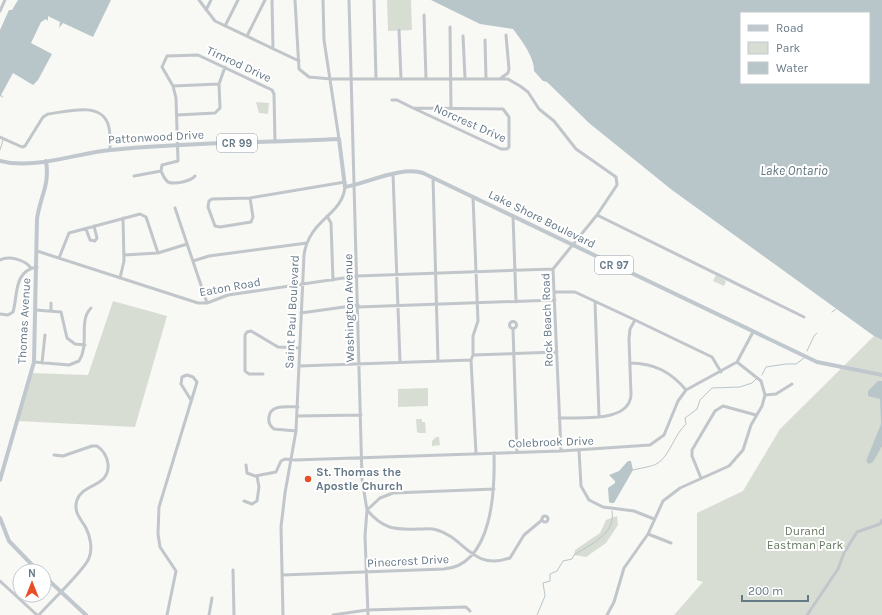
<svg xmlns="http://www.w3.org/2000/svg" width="882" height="615" viewBox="0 0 882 615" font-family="Karla,sans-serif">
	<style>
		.green { fill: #d8ddd4 }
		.water { fill: #b8c5c9; fill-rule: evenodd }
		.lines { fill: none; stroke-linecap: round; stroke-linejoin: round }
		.stream { stroke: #b8c5c9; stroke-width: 1 }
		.minor { stroke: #c1c6ca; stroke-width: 3 }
		.major { stroke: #c0c8ce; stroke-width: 4 }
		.poi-dot { fill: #e74f26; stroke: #fff; stroke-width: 1.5 }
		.labels { text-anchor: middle; stroke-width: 4; stroke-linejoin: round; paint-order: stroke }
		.shield { fill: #fff; stroke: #94a1ab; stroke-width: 1 }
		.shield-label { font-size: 11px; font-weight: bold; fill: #667987 }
		.street-label { font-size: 12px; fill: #667987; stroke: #fff }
		.poi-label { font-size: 12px; font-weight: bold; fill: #667987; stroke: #fff; text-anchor: start }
		.park-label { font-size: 12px; fill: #667961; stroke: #fff }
		.water-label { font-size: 13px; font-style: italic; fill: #5e747c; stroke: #fff }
	</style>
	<rect width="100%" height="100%" fill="#f8f8f5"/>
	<path class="green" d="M387,0H411L412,30L388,31Z
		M256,102L269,103L268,114L259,113Z
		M716,275L726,281L724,286L713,281Z
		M113,301L167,316L135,427L18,421L31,373L88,375Z
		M874,336L882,340V615H674L703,582L697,580V513L743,491L780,429Z
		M428,388V406L398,407V389Z
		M416,419H422V422H425L426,433H419L417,432Z
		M436,437H439L440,445L432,446V441Z
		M617,516L618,525L606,543L586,557L574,555L575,550L600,533L606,520Z"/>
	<path class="water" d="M18,0H111L93,37L63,23L59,28L60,22L48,16V21L46,19L41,22L31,43L52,54L38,80L33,85L13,73L1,95L4,98L0,96V30L9,10H12Z
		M431,0H882V340L874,336L672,190L589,123L547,82L543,81L534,71C535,58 520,38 513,29L480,24ZM741,13H869V83H741Z
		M878,381H882V446L873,462L869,464L866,461L881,424L880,399L868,396V391Z
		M628,461H631L633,470L614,503H611L609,502L608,488L615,483V481L609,475L619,471Z"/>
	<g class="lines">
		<path class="stream" d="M0,150L3,140
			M832,312L836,309
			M807,351L814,336L817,333
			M762,375L766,367L786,364H796L804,358
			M633,470C640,468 652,467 658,463C670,455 674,435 686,424L685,418L697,409L700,400L712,388L740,387L752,383L756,379
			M537,615L545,596L543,583L550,581V574L557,571L563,561L572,559L574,555C591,544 616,534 612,511"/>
		<path class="minor" d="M199,0L215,21L299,61
			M272,0L273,49
			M295,0L299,69L309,77L331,79H508L520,86L528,92L539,109L554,121L576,149L616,177L617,185L597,215L553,269L561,451
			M323,0L324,40L339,139
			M349,0L362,479L367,510L365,536L368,615
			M374,0L376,79
			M206,10L211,0
			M0,11L5,0
			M424,15L426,79
			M225,26L238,0
			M450,27L451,108
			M399,30L401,79
			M247,36L265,0
			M463,36L465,78
			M485,40L486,78
			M501,78L508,73L509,69L506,35
			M173,86L219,84
			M392,100H397L413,108L503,109L509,117V147L507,149H501L413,108
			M177,115L215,113L220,108L219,84L225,67
			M0,137L22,147L25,146L43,117L48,114C66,112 100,101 108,124C111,132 110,141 110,150
			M393,174L400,361
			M134,176L161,171
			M195,176C191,181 175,185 168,182C164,179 163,175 161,171L162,165L178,161L176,98L173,86L162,67L167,56L198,55L272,90L274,94L275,142
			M433,178L438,361
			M473,197L478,321L473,336V355L471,360L476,453
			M250,198L253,217L251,222L220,227L215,226L208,207L209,201L212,199L250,198L345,182
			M175,208L207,303
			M597,215L804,317
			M327,216L331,223L333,280
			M513,216L516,302
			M86,229L90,240L95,241L97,238L94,226
			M37,251L198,303H207L228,295L357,276L553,269
			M124,255L158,253L187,244
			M59,258L69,233L140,214L146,217L158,253
			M0,260C9,255 25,260 31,268
			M193,261L209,256L307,243
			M120,278L124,261L123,218
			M554,292H575L635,320L712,357L721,372
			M595,302L599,416
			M358,307L555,300
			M36,310L61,312L67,338L75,344L85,345
			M51,310V303
			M301,313L358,305
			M0,314L8,315L13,312C18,296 13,271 37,267
			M509.5 325a3.5 3.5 0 1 1 7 0a3.5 3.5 0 1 1-7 0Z
			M513,329L517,452
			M473,355L557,352
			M34,362L69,365L79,361C90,344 78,321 91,308
			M42,363L45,335
			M630,363C654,363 671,372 686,390
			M299,366L471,360
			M263,374H249L245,371V335L247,332L251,331L278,347L300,348
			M765,395L776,394L792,384
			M297,416L361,415
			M559,418C581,417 629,423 631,395L629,339L630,329L635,320
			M296,431L274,429C270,426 268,423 269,417C270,404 288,407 298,407
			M579,450L581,486L589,500L603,507L634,511L654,519
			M246,465L247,473L255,476L276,472L281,461L285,459L295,460L561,451L650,445L664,435L678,401L686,390L737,362L753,332
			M701,478L692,456V450L715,411L723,406L756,415
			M494,489L393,493L380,498L367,510C383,529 395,530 418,529C424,529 431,528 437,530C465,538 472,571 510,558L524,535L542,520
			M244,501L252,504L257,501L259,487L257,476
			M542 519a3 3 0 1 1 6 0a3 3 0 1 1-6 0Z
			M648,534L671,543
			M233,570L234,615
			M282,575L444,569C493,565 495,489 494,453
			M0,581L37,615
			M39,615C49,603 85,570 89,558C93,549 90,536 86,528C81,519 73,512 77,500C83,483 110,487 108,464C107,456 103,450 97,446H92L63,456L54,455
			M167,615L176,571L160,547L158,534L159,507L197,382L193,377L187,375L182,377L181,384L191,400
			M209,615L212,598
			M283,615L281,527L285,493L296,431L304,255C309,219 342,216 345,187
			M333,615L367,610L466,607L470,611
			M607,615L614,602L624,568L648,534L663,501L680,488L729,466L743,450L751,425L762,406L765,395L761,381L737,362
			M807,615L838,569L844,553L857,532L880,524L882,520"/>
		<path class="major" d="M0,161C35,170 76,153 111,150C187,142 263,143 339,139L345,187C367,183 402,166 423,173L817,362L882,375
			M0,480L34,362L37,219C40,196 50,186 46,161
			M0,518L9,541L38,571
			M44,576L86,615"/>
	</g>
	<circle class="poi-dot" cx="308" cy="479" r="4"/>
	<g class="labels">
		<g class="shield">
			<rect x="217" y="134" width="40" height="18" rx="3"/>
			<rect x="595" y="256" width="38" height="18" rx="3"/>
		</g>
		<g class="shield-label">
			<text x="237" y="147">CR 99</text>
			<text x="614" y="269">CR 97</text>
		</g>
		<g class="street-label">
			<text transform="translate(239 64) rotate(25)" y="4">Timrod Drive</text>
			<text transform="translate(470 123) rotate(24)" y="4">Norcrest Drive</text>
			<text transform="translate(156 137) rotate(-3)" y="4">Pattonwood Drive</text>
			<text transform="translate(542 219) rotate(26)" y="4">Lake Shore Boulevard</text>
			<text transform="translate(230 287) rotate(-10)" y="4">Eaton Road</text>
			<text transform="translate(349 308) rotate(-91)" y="4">Washington Avenue</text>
			<text transform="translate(292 312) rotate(-87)" y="4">Saint Paul Boulevard</text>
			<text transform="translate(547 320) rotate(-92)" y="4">Rock Beach Road</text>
			<text transform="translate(24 321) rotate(-87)" y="4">Thomas Avenue</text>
			<text transform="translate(551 442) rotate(-2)" y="4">Colebrook Drive</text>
			<text transform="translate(408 561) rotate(-3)" y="4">Pinecrest Drive</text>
		</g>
		<g class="poi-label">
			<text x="316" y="476">St. Thomas the<tspan x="316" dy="14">Apostle Church</tspan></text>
		</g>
		<g class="park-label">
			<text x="805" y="535">Durand<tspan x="805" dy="14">Eastman Park</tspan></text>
		</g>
		<g class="water-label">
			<text x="794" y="175">Lake Ontario</text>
		</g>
	</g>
	<rect x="740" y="12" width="130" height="72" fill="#ffffff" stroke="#c2c9cf"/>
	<rect x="748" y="25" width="20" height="6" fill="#c0c8ce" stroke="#c2c9cf"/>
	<text x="776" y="32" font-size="12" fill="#667987">Road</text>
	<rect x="748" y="42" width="20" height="12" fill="#d8ddd4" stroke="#c2c9cf"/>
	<text x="776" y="52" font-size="12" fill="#667987">Park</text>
	<rect x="748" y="62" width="20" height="12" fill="#b8c5c9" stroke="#c2c9cf"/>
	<text x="776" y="72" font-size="12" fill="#667987">Water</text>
	<g transform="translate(32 583)"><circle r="19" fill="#ffffff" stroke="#c2c9cf"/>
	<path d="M0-3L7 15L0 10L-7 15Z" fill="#e74f26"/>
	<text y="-6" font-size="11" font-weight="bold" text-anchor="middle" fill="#667987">N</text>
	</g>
	<path d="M742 595v6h66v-6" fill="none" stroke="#667987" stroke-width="2"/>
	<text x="748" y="595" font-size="12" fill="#667987" stroke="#ffffff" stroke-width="3" paint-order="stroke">200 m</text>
</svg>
